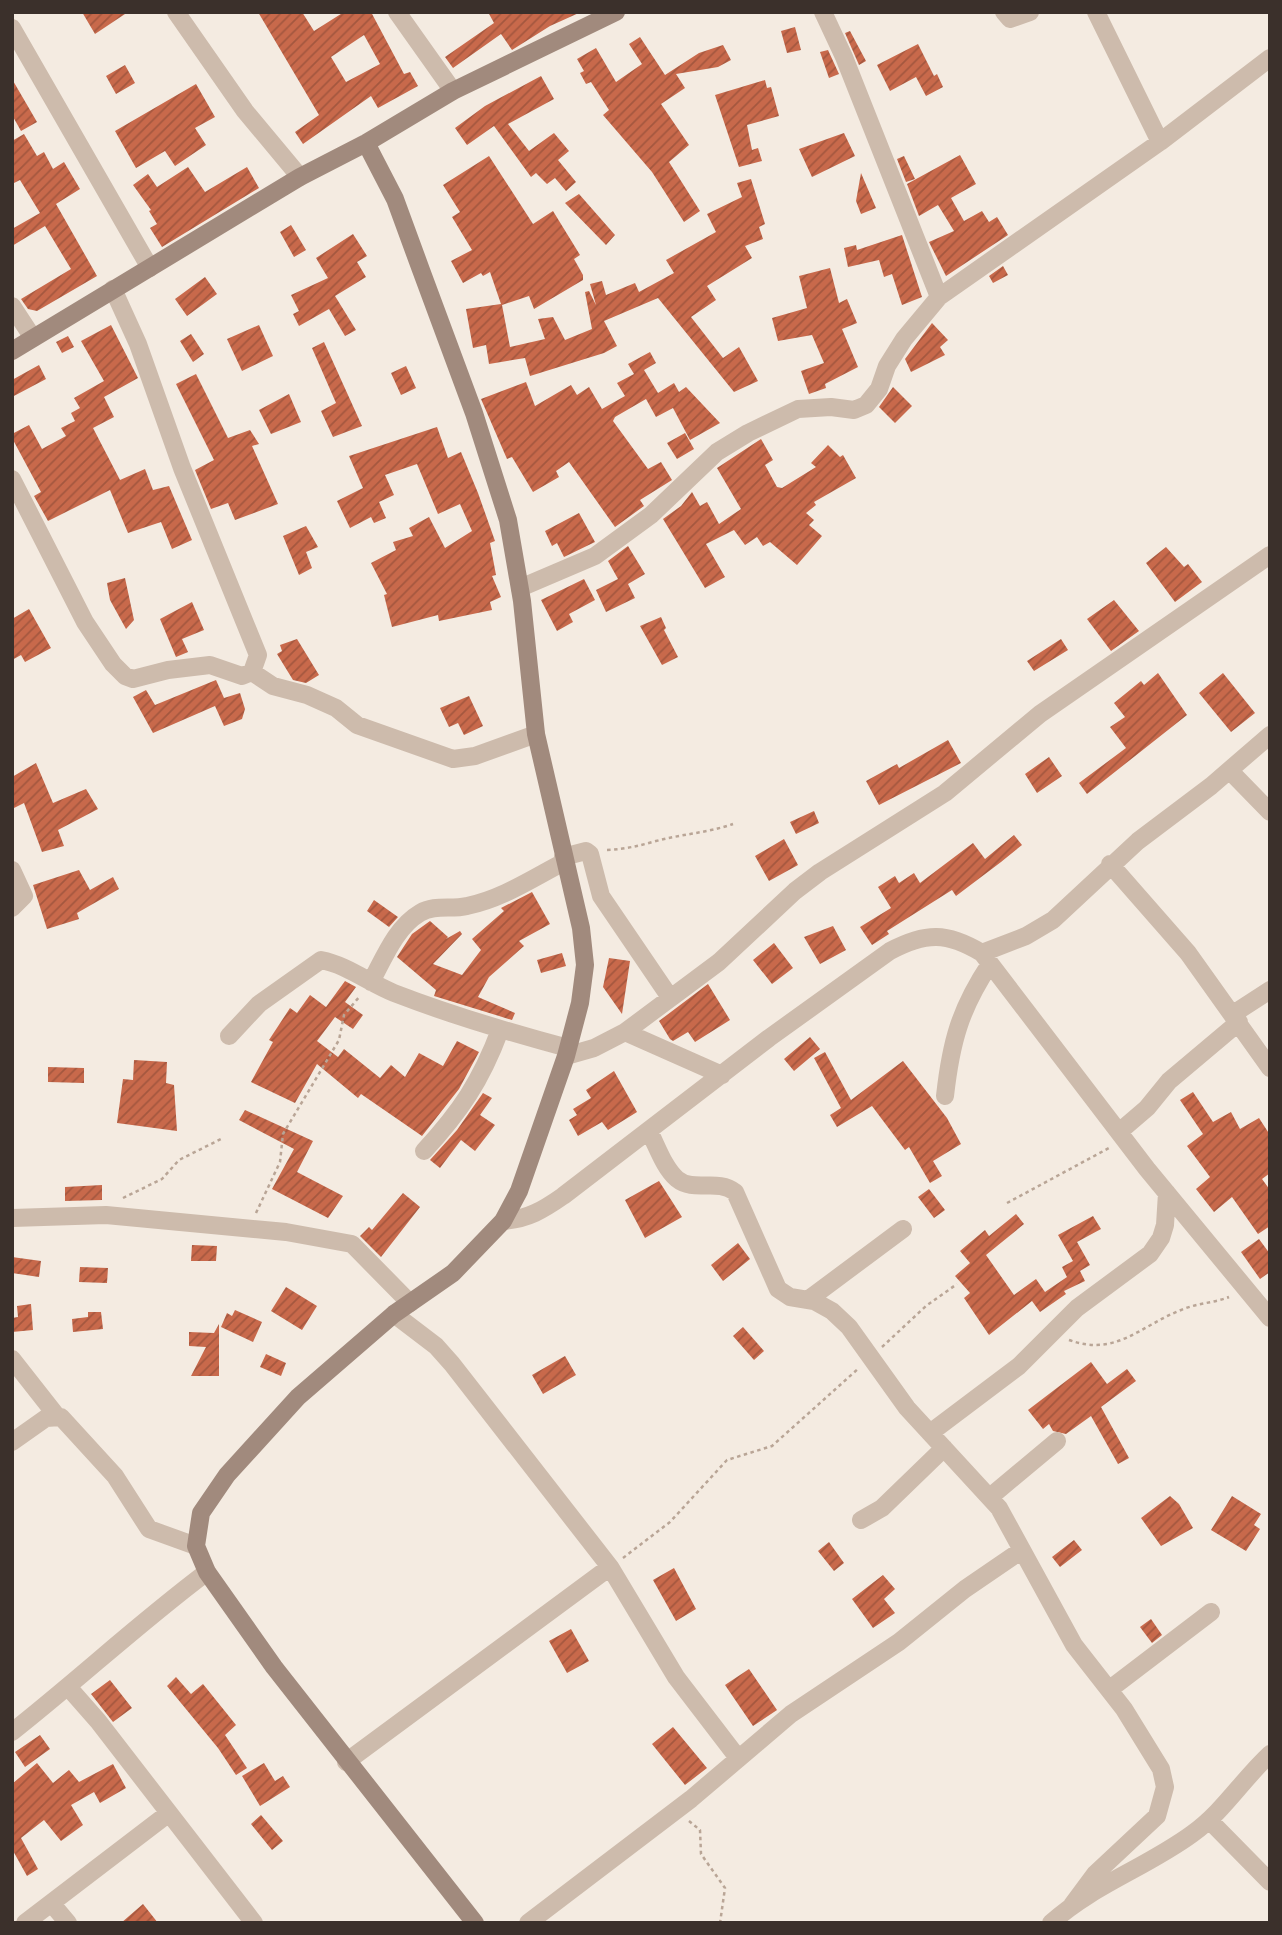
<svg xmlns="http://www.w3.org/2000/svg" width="1282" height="1935" viewBox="0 0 1282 1935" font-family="'Titillium Web',sans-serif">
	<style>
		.building { fill: url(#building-hatch); fill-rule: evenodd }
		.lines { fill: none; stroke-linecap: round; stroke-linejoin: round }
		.path { stroke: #b9a596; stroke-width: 2.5; stroke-dasharray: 3.5 3.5; stroke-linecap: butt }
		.street { stroke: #cdbbac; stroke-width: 18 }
		.secondary { stroke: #a18a7d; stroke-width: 18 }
	</style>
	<defs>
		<pattern id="building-hatch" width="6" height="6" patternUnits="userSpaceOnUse" patternTransform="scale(1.75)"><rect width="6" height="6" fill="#c8694b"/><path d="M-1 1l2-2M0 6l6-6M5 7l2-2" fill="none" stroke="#a4573f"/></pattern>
	</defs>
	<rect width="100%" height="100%" fill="#f4ebe1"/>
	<path class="building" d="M82,12H128L95,34Z
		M258,12H302L314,31L344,12H371L404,74L410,72L418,86L378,108L371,96L303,144L295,132L319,115ZM364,35L380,64L346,82L331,57Z
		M488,12H581L550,26L512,50L501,34L453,68L445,57L494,23Z
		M795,27L801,50L787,53L781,31Z
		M850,31L866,61L859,65L845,33Z
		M640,37L665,75L699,53L723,45L731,60L718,67L676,74L685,88L661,104L689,145L669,162L700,211L684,222L652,172L603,115L609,110L591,82L586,84L580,73L584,71L577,59L596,48L616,82L642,64L629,44Z
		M918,44L934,76L937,74L943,87L926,96L916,77L890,91L877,65Z
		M828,50L839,74L829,78L820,52Z
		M125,65L135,83L116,94L106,76Z
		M541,76L554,99L508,124L529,151L554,133L569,151L558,160L576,182L566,191L555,178L547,184L536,173L531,177L494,126L467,145L455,128L485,106Z
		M12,79L37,122L21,131L12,115Z
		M765,80L767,88L771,87L779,116L747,125L752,150L758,148L762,161L739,167L715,95Z
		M196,84L215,117L195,128L206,145L175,166L165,151L136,168L115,131Z
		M844,133L855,156L812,177L799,149Z
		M24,134L37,156L44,152L53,169L64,162L80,189L56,204L97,276L37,311L28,309L21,299L71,269L45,226L12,246V229L40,213L20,180L12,184V141Z
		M960,155L976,184L951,198L964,221L982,211L989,222L997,217L1008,235L946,276L929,242L954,231L938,205L919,216L907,184Z
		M489,156L533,224L553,211L580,255L574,259L583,275V280L534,309L529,296L502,305L510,347L545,339L538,319L553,317L565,340L592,329L585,292L589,291L596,305L590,284L602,281L606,295L635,283L639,292L674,273L666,260L716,232L707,214L742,197L737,183L751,179L765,224L759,227L763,239L745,246L752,258L707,286L716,300L691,317L723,358L739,347L758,381L734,392L658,298L604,321L617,346L604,353L530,376L525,358L489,364L486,345L473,348L466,309L501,304L490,272L483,276L481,273L463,283L451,261L472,250L452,217L460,212L443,185Z
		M904,156L915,179L906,182L897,159Z
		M188,167L205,192L247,167L259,188L162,247L150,228L157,224L149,211L151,210L133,185L148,174L157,187Z
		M861,173L876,208L861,214L856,201Z
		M579,194L615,235L606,245L565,203Z
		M291,225L306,250L294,257L280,232Z
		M353,234L367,256L357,262L366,277L335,296L356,330L345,336L329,309L299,326L293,314L299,311L291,295L328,278L316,258Z
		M902,235L922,297L902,305L892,274L884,277L879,260L848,267L844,248L856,245L857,250Z
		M1003,266L1008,275L993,283L989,276Z
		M830,268L839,303L847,299L857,323L842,329L858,367L825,384L826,388L809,394L801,371L824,363L812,335L778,341L772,318L807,308L799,276Z
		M205,277L217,294L187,316L175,299Z
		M932,323L948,340L940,347L945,355L911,372L905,359Z
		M111,325L138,378L104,397L114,417L93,428L120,480L145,469L153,490L169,486L192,540L172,549L161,522L128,533L110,490L48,521L34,496L41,492L12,438V434L29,425L42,449L66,436L61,428L75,421L71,413L80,408L74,398L104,381L81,341Z
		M259,325L273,356L242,371L227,339Z
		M191,334L204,354L193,362L180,341Z
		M68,336L74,347L62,353L56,342Z
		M324,342L362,426L333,437L321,411L336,403L312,348Z
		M650,352L656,363L644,370L658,393L674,383L679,392L686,387L720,423L690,440L673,408L656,417L646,399L615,417L613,421L648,469L661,462L672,480L640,500L644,506L615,527L569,462L556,471L559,477L533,492L512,457L507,459L481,399L526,382L535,406L571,385L577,395L589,387L602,409L625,396L617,383L634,374L628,364Z
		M39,365L46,379L12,397V380Z
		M406,366L416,388L401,395L391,373Z
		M196,374L228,438L250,430L259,444L252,446L278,504L235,520L228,503L211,509L195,470L214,460L176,384Z
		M893,387L912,406L895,423L879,407Z
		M289,394L301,422L271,434L259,410Z
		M437,427L448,458L461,452L478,493L495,541L490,543L496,575L492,576L501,597L490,602L492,610L439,621L438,615L392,627L384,595L387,594L371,563L396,550L393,542L413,536L409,528L429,517L445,548L472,531L460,504L438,514L417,464L385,475L394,495L379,502L386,518L374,523L371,517L350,528L337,501L363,488L349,456Z
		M685,433L694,449L677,459L667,443Z
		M761,439L773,460L765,465L777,487L782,488L816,467L811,463L828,445L840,457L843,455L856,478L814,502L816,505L806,513L814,520L809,525L822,536L797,565L770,542L763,546L757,537L745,545L734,530L706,544L725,577L705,588L663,519L681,506L692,492L700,506L707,502L719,524L741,509L717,468Z
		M579,513L595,542L564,557L557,543L552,546L545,531Z
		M306,526L318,547L306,552L312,568L299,575L283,536Z
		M628,546L645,574L628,584L635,598L606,612L596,590L618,579L608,561Z
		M1166,547L1184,567L1188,564L1202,582L1175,602L1146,563Z
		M125,578L134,620L126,629L110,600L107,583Z
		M584,579L595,600L569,614L573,622L557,631L541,600Z
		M1114,600L1139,631L1111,651L1087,619Z
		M192,602L204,630L182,639L188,652L176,657L160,619Z
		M29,609L51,648L25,662L21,655L12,660V619Z
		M661,617L666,628L664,630L678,657L662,665L640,626Z
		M297,639L319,675L306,683L293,680L277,654L282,651L280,645Z
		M1061,639L1068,650L1034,671L1027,661Z
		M1158,673L1187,715L1087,794L1079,783L1126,748L1110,727L1125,717L1114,703L1141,681L1144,685Z
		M1223,673L1255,713L1231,732L1199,693Z
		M216,680L224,698L240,693L245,709L242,719L224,726L215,706L153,733L133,697L146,690L155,705Z
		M469,696L483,726L464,735L458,723L449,727L440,708Z
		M948,740L961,763L879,805L866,781L897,764L899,768Z
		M1049,757L1062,776L1037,793L1025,774Z
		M36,763L53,803L86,789L98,809L58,830L64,846L42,852L24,803L12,809V777Z
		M814,811L819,823L796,834L790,822Z
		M1014,835L1022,845L1001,862L956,896L952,890L887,931L889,934L872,945L860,927L891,908L878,887L895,876L899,883L914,873L920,883L973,843L985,859Z
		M784,839L798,865L769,881L755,856Z
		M79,870L90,890L113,877L119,889L77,913L79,919L47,929L33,885Z
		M532,892L550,924L519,941L524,946L489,977L478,997L515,1013L512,1020L434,996L436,990L397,957L412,934L430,921L448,937L446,939L460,931L462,934L433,964L462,975L481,950L472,939L504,911L501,908Z
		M374,900L398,917L389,927L367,911Z
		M833,926L846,950L820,964L804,937Z
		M774,943L793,968L772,984L753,960Z
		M562,953L566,966L541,973L537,960Z
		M609,958L630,961L622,1014L603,987Z
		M345,981L356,987L345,1002L363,1015L353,1029L335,1017L317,1041L338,1057L344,1049L380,1078L391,1065L405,1077L419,1053L443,1066L457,1041L479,1052L459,1089L422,1136L361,1094L358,1098L317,1064L295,1103L251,1082L273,1042L269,1040L290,1008L297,1013L310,995L326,1007Z
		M708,984L730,1020L695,1042L688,1032L673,1041L670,1039L659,1021Z
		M810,1037L820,1049L794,1071L784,1059Z
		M825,1052L851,1100L903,1061L947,1118L961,1144L933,1161L942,1176L930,1183L909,1147L905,1150L872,1106L837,1127L830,1115L841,1108L814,1058Z
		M134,1060L167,1062L166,1083L174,1085L177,1131L117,1123L123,1079L133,1080Z
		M48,1067L84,1068V1083L48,1082Z
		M614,1071L637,1112L608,1130L602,1122L578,1136L569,1120L577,1115L573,1109L591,1098L586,1090Z
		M1193,1092L1213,1122L1231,1112L1240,1129L1259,1118L1270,1135V1173L1262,1179L1270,1190V1226L1258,1234L1232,1197L1214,1212L1196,1189L1210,1177L1187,1146L1203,1134L1180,1100Z
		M483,1093L492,1098L480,1115L495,1125L475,1151L461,1140L440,1168L430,1160L457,1130Z
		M245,1110L313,1141L297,1172L343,1196L328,1218L272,1189L294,1149L239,1120Z
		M659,1181L682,1217L645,1238L625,1200Z
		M102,1185V1200L65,1201V1187Z
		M929,1189L945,1210L934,1218L918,1197Z
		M403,1193L420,1207L381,1257L360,1236L369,1227L372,1230Z
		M1016,1214L1024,1224L986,1255L1014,1295L1036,1279L1045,1292L1067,1277L1062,1267L1073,1261L1058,1235L1093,1216L1101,1229L1077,1242L1090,1265L1080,1271L1085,1281L1064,1291L1066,1294L1040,1312L1032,1301L989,1335L964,1298L970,1293L955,1276L970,1263L960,1251L985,1230L989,1236Z
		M1259,1239L1270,1254V1272L1260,1279L1241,1252Z
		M738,1243L750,1259L723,1281L711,1265Z
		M192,1245L217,1246L216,1261H191Z
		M12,1257L41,1261L39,1277L12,1273Z
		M80,1267L108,1268L107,1283L79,1282Z
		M286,1287L317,1306L302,1330L271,1311Z
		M31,1304L33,1330L12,1332V1318L18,1317L17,1306Z
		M235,1310L262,1322L253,1342L221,1327L227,1313L232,1316Z
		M88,1312H101L103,1329L73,1332L72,1319L88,1317Z
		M219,1324V1376H191L206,1347L189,1346V1332L214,1333Z
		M743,1327L764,1351L754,1360L733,1336Z
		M266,1354L286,1363L281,1376L260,1367Z
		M565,1356L576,1375L543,1394L532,1375Z
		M1091,1362L1107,1384L1127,1369L1136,1381L1101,1407L1129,1458L1118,1464L1091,1416L1066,1434L1053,1431L1049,1424L1043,1429L1028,1410Z
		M1170,1496L1179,1504L1193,1528L1161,1546L1141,1518Z
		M1232,1496L1261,1514L1254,1525L1260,1529L1246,1551L1211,1530Z
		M1074,1540L1082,1550L1060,1567L1052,1557Z
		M829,1542L844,1563L834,1571L818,1551Z
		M674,1568L696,1609L676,1621L653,1580Z
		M883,1575L895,1589L884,1599L895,1613L873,1628L852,1599Z
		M1151,1619L1162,1635L1152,1643L1140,1627Z
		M571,1629L589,1661L567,1673L549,1641Z
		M749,1669L777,1710L753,1726L725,1685Z
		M176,1677L191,1694L203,1684L236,1725L225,1735L247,1768L236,1775L218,1748L167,1686Z
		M110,1680L132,1708L113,1722L91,1694Z
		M673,1727L707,1768L685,1785L652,1744Z
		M40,1735L50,1749L25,1767L15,1752Z
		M37,1763L53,1783L69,1770L79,1782L113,1764L126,1788L100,1803L94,1792L71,1805L83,1825L61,1841L44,1820L21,1838L38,1869L27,1876L12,1849V1784Z
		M264,1763L275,1781L283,1776L290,1787L260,1806L242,1776Z
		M261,1815L283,1841L272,1850L251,1824Z
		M143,1904L158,1923H121Z"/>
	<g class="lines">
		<path class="path" d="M607,850C625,849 639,846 656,841C682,834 707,833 733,824
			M123,1198L162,1179L179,1160L223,1138
			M1007,1203L1109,1148
			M256,1213L280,1162L283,1134L339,1040L344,1015L360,996
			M1069,1340C1116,1357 1140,1326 1181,1310C1197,1303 1214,1303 1229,1297
			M882,1347L926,1306L957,1284
			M623,1558L670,1522L727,1460L772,1446L859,1368
			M689,1821L700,1830L701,1854L725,1888L720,1923"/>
		<path class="street" d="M176,12L245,111L300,177
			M397,12L453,91
			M823,12L844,57L939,297
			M1004,12L1010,19L1030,12
			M1096,12L1160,142
			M12,28L150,268
			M12,306L33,338
			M12,479L85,622L113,664L125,676L133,679L168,670L210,665L242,676L252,672L258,655L182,468L138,344L113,289
			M520,588L595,556L651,515L717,452L748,433L798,409L831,407L854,410L866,405L879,389L887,366L904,339L939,297L1160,142L1270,58
			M252,672L273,686L307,695L336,708L357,725L453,759L475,756L536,734
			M1230,771L1270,812
			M563,857L586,851L590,854L601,896L669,996
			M1110,864L1188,953L1270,1068
			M12,870L24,896L12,908
			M982,953L1026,936L1053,920L1138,841L1211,786L1270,735
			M371,982C384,958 396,927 420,913C435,904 451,910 467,906C502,899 533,878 564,862
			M1233,1014L1270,990
			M625,1032L722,1075
			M229,1036L259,1004L321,960C347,965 369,983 394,993C451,1015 508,1032 568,1048
			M566,1056L594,1048L625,1032L719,962L795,891L820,872L945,793L1040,714L1270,555
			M945,1096C951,1042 960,1009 990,964
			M649,1131C657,1146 664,1168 677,1179C694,1193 717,1178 735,1192L778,1289L790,1297L814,1301L832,1311L849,1327L907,1408L999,1508L1074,1645L1124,1709L1161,1769L1165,1787L1157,1816L1095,1874L1072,1905
			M1119,1132L1147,1108L1169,1081L1239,1022
			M424,1151C460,1112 481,1081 500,1030
			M12,1218L106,1215L286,1232L352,1244L410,1303
			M503,1221C528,1219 543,1210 563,1196L769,1038L890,951C926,932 947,932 982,953L1147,1169L1270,1318
			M809,1299L903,1229
			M394,1314L436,1346L452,1364L610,1567L676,1677L738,1758
			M12,1359L56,1415
			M930,1433L1019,1366L1077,1308L1150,1254L1161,1238L1165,1225L1167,1193
			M12,1442L46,1418L61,1417L115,1476L149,1529L196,1546
			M990,1497L1057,1441
			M861,1520L882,1508L944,1448
			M69,1688L98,1721L254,1923
			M1110,1689L1211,1612
			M12,1732C78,1680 139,1623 207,1572
			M346,1762L610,1567
			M1210,1821L1270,1882
			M52,1904L68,1923
			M25,1923L169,1813
			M528,1923L691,1799L791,1714L899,1642L965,1589L1022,1550
			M1051,1923C1093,1885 1147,1867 1192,1834C1223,1812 1242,1780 1270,1754"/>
		<path class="secondary" d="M366,143L395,199L421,270L474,413L508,520L522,601L536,734L581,928L585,965L580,1003L566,1056L519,1191L503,1221L453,1273L394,1314L298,1397L227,1475L201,1513L196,1546L207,1572L274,1667L475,1923
			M12,351L300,177L366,143L453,91L616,12"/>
	</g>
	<rect width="1282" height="1935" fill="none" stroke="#3b302b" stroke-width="28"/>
</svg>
